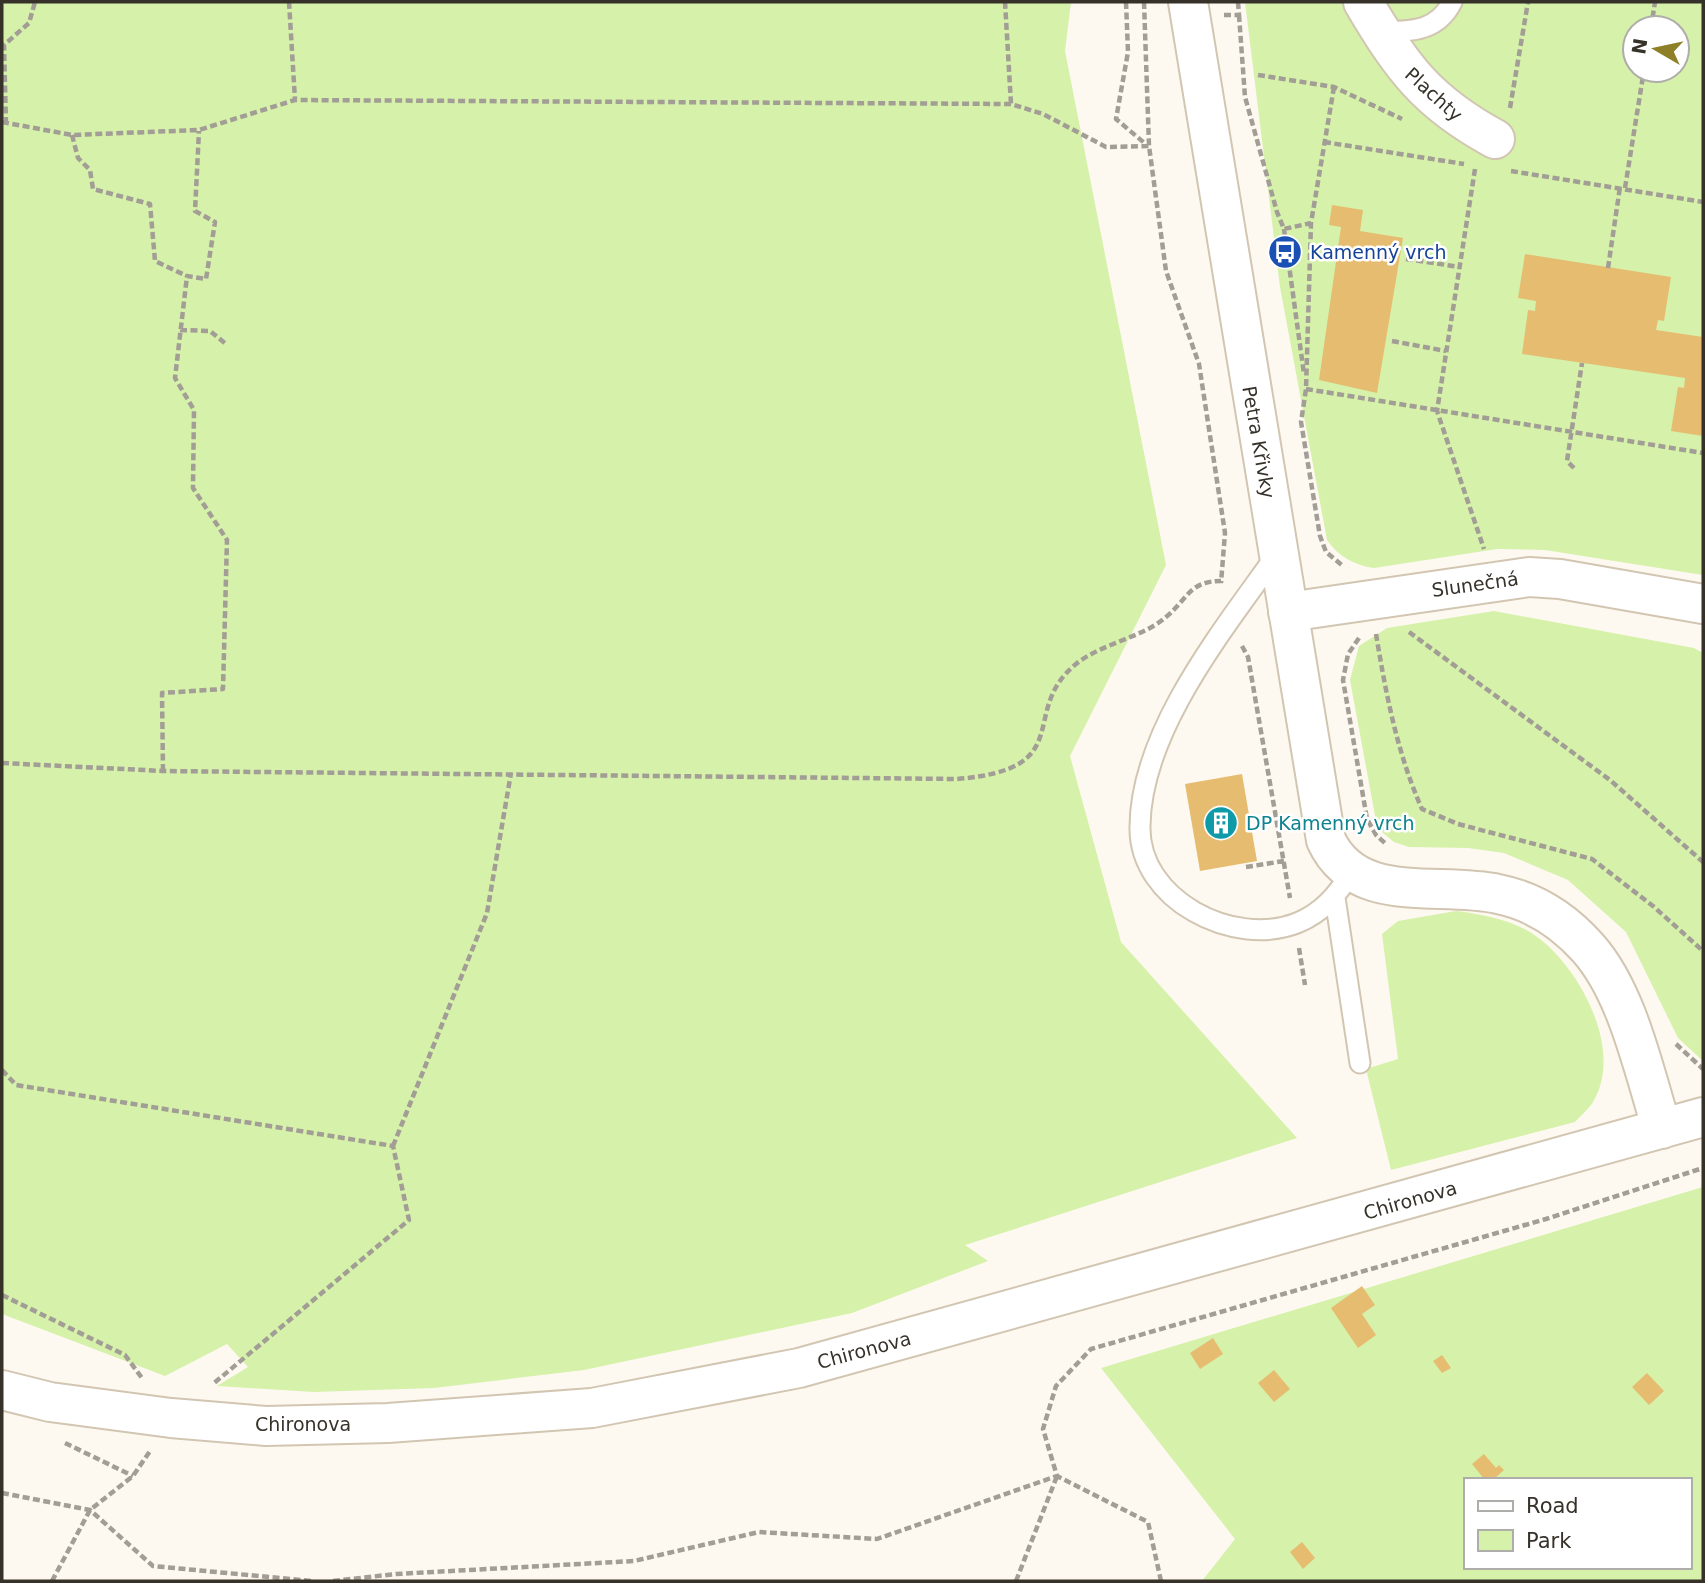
<svg xmlns="http://www.w3.org/2000/svg" width="1705" height="1583" viewBox="0 0 1705 1583" font-family="'DejaVu Sans',sans-serif">
	<style>
		.green { fill: #d5f1aa; fill-rule: evenodd }
		.building { fill: #e6bd70 }
		.lines { fill: none; stroke-linecap: round; stroke-linejoin: round }
		.lane-casing { stroke: #d2c6b2; stroke-width: 23 }
		.street-casing { stroke: #d2c6b2; stroke-width: 42 }
		.secondary-casing { stroke: #d2c6b2; stroke-width: 42 }
		.path { stroke: #a29d95; stroke-width: 4.5; stroke-dasharray: 7 3.5; stroke-linecap: butt }
		.lane { stroke: #fff; stroke-width: 19 }
		.street { stroke: #fff; stroke-width: 38 }
		.secondary { stroke: #fff; stroke-width: 38 }
		.labels { text-anchor: middle; stroke-width: 5; stroke-linejoin: round; paint-order: stroke }
		.street-label { font-size: 19px; fill: #36322a; stroke: #fff }
		.transit-label { font-size: 19px; fill: #164399; stroke: #fff; text-anchor: start }
		.culture-label { font-size: 19px; fill: #0d838f; stroke: #fff; text-anchor: start }
	</style>
	<rect width="100%" height="100%" fill="#fef9f0"/>
	<path class="green" d="M2,2H1071L1065,51L1166,565L1070,756L1121,942L1297,1138L965,1245L988,1261L852,1313L584,1370L434,1388L314,1392L217,1386L248,1367L227,1344L165,1376L2,1314Z
		M1245,2H1703V575L1545,550L1497,549L1374,568C1354,565 1339,557 1327,540L1280,287ZM1635,28H1677V70H1635Z
		M1494,611L1694,648L1703,653V1061L1678,1038L1626,932L1568,880L1504,853L1468,848L1409,847L1394,842L1383,833L1376,821L1350,680L1359,646L1387,628Z
		M1456,911C1481,914 1512,920 1533,934C1578,964 1625,1049 1593,1102C1589,1109 1581,1115 1575,1122L1391,1170L1366,1069L1398,1059L1382,934L1398,921Z
		M1703,1187V1581H1202L1235,1539L1101,1368ZM1465,1480H1689V1567H1465Z"/>
	<path class="building" d="M1332,205L1363,210L1360,231L1403,238L1377,393L1319,380L1341,227L1329,225Z
		M1525,254L1671,277L1664,321L1658,320L1656,330L1703,337V436L1671,431L1678,387L1684,388L1685,378L1522,354L1528,310L1535,311L1536,301L1518,298Z
		M1242,774L1257,861L1200,871L1185,784Z
		M1362,1286L1375,1305L1362,1314L1376,1335L1358,1348L1331,1308Z
		M1213,1338L1223,1354L1200,1369L1190,1353Z
		M1442,1355L1451,1368L1442,1373L1433,1361Z
		M1274,1370L1290,1389L1274,1402L1258,1383Z
		M1647,1373L1664,1391L1649,1405L1632,1387Z
		M1484,1454L1496,1468L1499,1465L1504,1470L1493,1480H1485L1472,1464Z
		M1302,1542L1315,1558L1303,1569L1290,1552Z"/>
	<g class="lines">
		<g class="lane-casing">
			<path id="lane" d="M1381,32C1411,31 1437,32 1452,2
				M1277,554C1224,629 1141,730 1140,826C1138,900 1234,948 1297,923C1322,913 1337,895 1351,873
				M1335,898L1360,1063"/>
		</g>
		<g class="street-casing">
			<path id="street" d="M1363,2C1402,68 1427,102 1495,139
				M1288,612L1529,577L1560,579L1703,604"/>
		</g>
		<g class="secondary-casing">
			<path id="secondary" d="M1188,2L1326,840C1356,906 1438,881 1498,894C1533,901 1564,921 1588,948C1628,993 1644,1072 1662,1129
				M2,1390L50,1402L171,1418L266,1426L388,1423L592,1408L799,1368L1703,1117"/>
		</g>
		<path class="path" d="M289,2L295,100
			M1005,2L1011,104
			M1126,2L1128,52L1116,119L1148,146
			M1144,2L1149,146L1166,271L1199,364L1225,533L1221,583
			M1224,15H1239L1238,2
			M1239,15L1245,97L1277,212L1284,229L1311,223
			M1651,28L1655,2
			M1258,75L1334,87L1402,119
			M1334,87L1311,223L1306,389L1301,422L1320,536L1326,552L1343,566
			M1510,108L1528,2
			M2,122L72,135L199,130L295,100L1011,104L1043,114L1106,147L1149,146
			M6,124L4,45L29,23L35,2
			M72,135L78,158L90,170L93,189L150,204L155,261L187,276
			M1324,142L1464,164
			M1475,169L1437,411L1484,549
			M1511,171L1703,202
			M1625,188L1644,70
			M1284,229L1304,374
			M1406,259L1460,267
			M1608,268L1620,187
			M180,330L210,331L226,344
			M1392,341L1446,351
			M1306,389L1703,453
			M1574,468L1567,461L1582,363
			M1409,632L1610,780L1703,862
			M1376,634C1386,694 1397,753 1422,809L1458,824L1592,859L1653,906L1703,951
			M1359,638L1348,654L1343,680L1367,819L1376,835L1386,844
			M1242,646L1248,657L1290,898
			M2,763L163,771L957,779C1080,769 1017,712 1076,664C1102,643 1142,638 1166,617C1188,599 1189,581 1221,581
			M163,771L162,693L223,689L227,540L193,488L194,410L175,378L187,276L206,279L215,222L195,211L199,131
			M1246,867L1284,861
			M1299,948L1305,985
			M1676,1044L1703,1069
			M2,1070L16,1085L393,1146L409,1220L213,1384
			M393,1146L487,913L511,773
			M2,1295L125,1355L142,1378
			M65,1443L133,1476
			M2,1493L90,1510L153,1566L311,1581
			M52,1581L90,1510L133,1476L150,1451
			M333,1581L396,1574L634,1561L759,1532L877,1539L1057,1476
			M1016,1581L1057,1476
			M1161,1581L1148,1522L1057,1476L1043,1429L1056,1386L1091,1349L1546,1219L1703,1168"/>
		<use href="#lane" class="lane"/>
		<use href="#street" class="street"/>
		<use href="#secondary" class="secondary"/>
	</g>
	<defs>
		<g id="bus-disc" transform="scale(1.75)"><circle r="9.5" fill="#1a4fb4" stroke="#fff"/><path d="M-5-6H5V4H4V6H2V4H-2V6H-4V4H-5ZM-3.5-4V0h7V-4ZM-3.5 1.2v1.5H-2V1.2ZM2 1.2v1.5H3.5V1.2Z" fill="#fff"/></g>
		<g id="building-disc" transform="scale(1.75)"><circle r="9.5" fill="#0f9aa8" stroke="#fff"/><path d="M-4-6H4V6H1V3H-1V6H-4ZM-2.5-4.3h1.7v1.8h-1.7ZM.8-4.3h1.7v1.8H.8ZM-2.5-1h1.7V.8h-1.7ZM.8-1h1.7V.8H.8Z" fill="#fff"/></g>
	</defs>
	<g fill-rule="evenodd">
		<use href="#bus-disc" x="1285" y="252"/>
		<use href="#building-disc" x="1221" y="823"/>
	</g>
	<g class="labels">
		<g class="street-label">
			<text transform="translate(1434 94) rotate(42)" y="7">Plachty</text>
			<text transform="translate(1259 442) rotate(80)" y="7">Petra Křivky</text>
			<text transform="translate(1475 584) rotate(-8)" y="7">Slunečná</text>
			<text transform="translate(1410 1200) rotate(-16)" y="7">Chironova</text>
			<text transform="translate(864 1350) rotate(-15)" y="7">Chironova</text>
			<text x="303" y="1431">Chironova</text>
		</g>
		<g class="transit-label">
			<text x="1310" y="259">Kamenný vrch</text>
		</g>
		<g class="culture-label">
			<text x="1246" y="830">DP Kamenný vrch</text>
		</g>
	</g>
	<rect width="1705" height="1583" fill="none" stroke="#36322a" stroke-width="7"/>
	<rect x="1464" y="1478" width="228" height="91" fill="#ffffff" stroke="#afadaa" stroke-width="2"/>
	<rect x="1478" y="1501" width="35" height="10" fill="#ffffff" stroke="#afadaa" stroke-width="2"/>
	<text x="1526" y="1513" font-size="21" fill="#36322a">Road</text>
	<rect x="1478" y="1530" width="35" height="21" fill="#d5f1aa" stroke="#afadaa" stroke-width="2"/>
	<text x="1526" y="1548" font-size="21" fill="#36322a">Park</text>
	<g transform="translate(1656 49) rotate(279)"><circle r="33" fill="#ffffff" stroke="#afadaa" stroke-width="2"/>
	<path d="M0-5L12 26L0 18L-12 26Z" fill="#8e8027"/>
	<text y="-10" font-size="19" font-weight="bold" text-anchor="middle" fill="#36322a">N</text>
	</g>
</svg>
